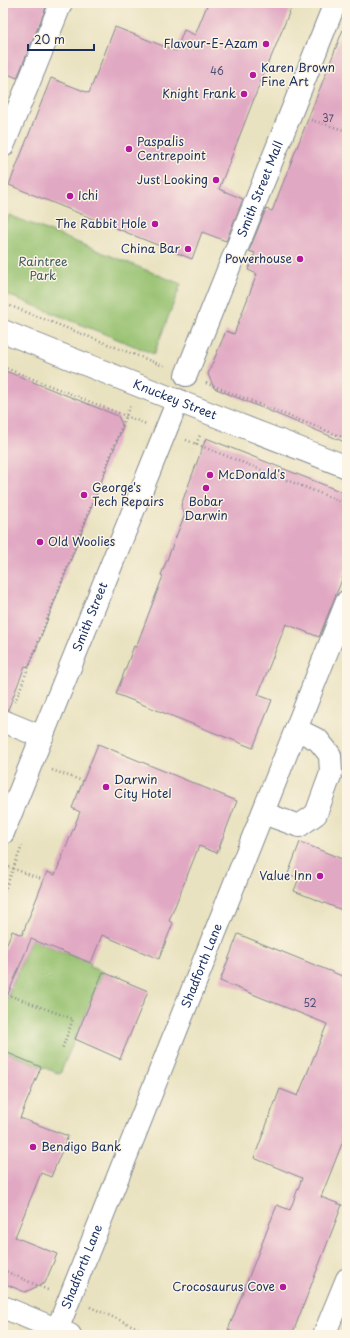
<svg xmlns="http://www.w3.org/2000/svg" width="350" height="1338" viewBox="0 0 350 1338" font-family="'Playpen Sans',sans-serif">
	<style>
		.green { fill: #96c16f; stroke: #587866 }
		.building { fill: #e1a8c3 }
		.lines { fill: none; stroke-linecap: round; stroke-linejoin: round }
		.minor-casing { stroke: #82888f; stroke-width: 24 }
		.path { stroke: #82888f; stroke-width: 2.5; stroke-dasharray: 1 3; stroke-linecap: butt }
		.minor { stroke: #fff; stroke-width: 22 }
		.poi-dot { fill: #b5179e; stroke: #fcf5e5; stroke-width: 1.5 }
		.labels { text-anchor: middle; stroke-width: 3; stroke-linejoin: round; paint-order: stroke }
		.number-label { font-size: 10px; fill: #4c4d77 }
		.poi-label { font-size: 12px; fill: #1b2f5e; stroke: #fcf5e5; text-anchor: end }
		.street-label { font-size: 12px; fill: #1b2f5e; stroke: #fcf5e5 }
		.park-label { font-size: 12px; fill: #405b63; stroke: #fcf5e5 }
	</style>
	<rect width="100%" height="100%" fill="#fcf5e5"/>
	<filter id="ink" filterUnits="userSpaceOnUse"><feTurbulence type="fractalNoise" baseFrequency=".025" numOctaves="2"/><feDisplacementMap in="SourceGraphic" scale="8" xChannelSelector="R" yChannelSelector="G"/><feConvolveMatrix kernelMatrix="1 2 1 2 8 2 1 2 1" color-interpolation-filters="sRGB"/></filter>
	<filter id="wash" filterUnits="userSpaceOnUse"><feTurbulence type="fractalNoise" baseFrequency=".012" numOctaves="4" result="noise"/><feDisplacementMap in="SourceGraphic" scale="16" xChannelSelector="R" yChannelSelector="G"/><feGaussianBlur stdDeviation="0.9" result="paint"/><feColorMatrix in="noise" values="0 0 0 0 0 0 0 0 0 0 0 0 0 0 0 0 0 1.4 0 .05"/><feComposite in="paint" operator="in"/></filter>
	<g filter="url(#wash)">
		<rect width="100%" height="100%" fill="#e9e2c0"/>
		<path class="green" d="M9,215L181,284L154,354L3,293V231Z
			M31,939L91,963L90,967L103,972L60,1074L3,1051V1009Z"/>
		<g id="blocks">
			<path class="building" d="M3,3H48L17,78L3,72Z
				M208,3H293L270,60H269L219,189L243,199L226,241L202,232L192,259L9,185L51,78L89,93L115,27L176,51L184,30L195,35Z
				M346,22H347V443L214,388L208,374L226,331L234,334L257,274L248,270L255,253L249,251L266,209L272,211Z
				M3,370L118,416L123,426L29,667L25,666L8,710L3,709Z
				M206,438L347,494V567L319,637L286,624L258,695L272,700L253,748L116,694L134,646L136,647L163,576L161,575L185,514L181,505Z
				M98,744L237,801L217,853L199,846L169,921L173,923L159,959L102,935L91,963L31,939L3,1006V953L12,931L22,935L47,872L55,875L80,812L72,808Z
				M300,842L347,861V912L294,891L299,878L288,874Z
				M238,934L347,978V1131L321,1197L342,1205L292,1335H240L228,1330L277,1205L290,1210L302,1178L254,1158L280,1089L298,1096L327,1024L220,981Z
				M103,972L148,991L120,1059L75,1039Z
				M3,1051L41,1067L20,1118L68,1136L51,1177L41,1173L15,1237L57,1254L45,1283L25,1292L3,1283Z"/>
		</g>
	</g>
	<g filter="url(#ink)">
		<use href="#blocks" fill-opacity="0" stroke="#82888f" stroke-width="1"/>
		<g class="lines">
			<g class="minor-casing">
				<g id="minor">
					<path d="M3,146L61,3"/>
					<path id="s1" d="M3,331C117,378 232,422 347,467"/>
					<path id="s2" d="M186,375L335,3"/>
					<path d="M3,721L42,737"/>
					<path d="M263,813L299,826L316,814L331,773L330,755L318,740L296,729"/>
					<path id="s3" d="M3,833L178,400"/>
					<path d="M3,1307L70,1335"/>
					<path id="s4" d="M57,1330L347,601"/>
					<path d="M324,1335L347,1279"/>
				</g>
			</g>
			<path class="path" d="M311,120L347,131
				M3,303L166,367
				M3,367L146,424
				M206,383L347,439
				M186,440L347,504
				M196,444L201,433
				M15,702L130,405
				M52,770L83,781
				M9,867L44,880
				M3,895L22,846
				M3,993L73,1019L62,1049
				M3,1270L50,1291
				M90,1307L154,1335"/>
			<use href="#minor" class="minor"/>
		</g>
	</g>
	<g class="poi-dot">
		<circle cx="266" cy="44" r="4"/>
		<circle cx="253" cy="75" r="4"/>
		<circle cx="244" cy="94" r="4"/>
		<circle cx="129" cy="149" r="4"/>
		<circle cx="216" cy="180" r="4"/>
		<circle cx="70" cy="196" r="4"/>
		<circle cx="155" cy="224" r="4"/>
		<circle cx="188" cy="249" r="4"/>
		<circle cx="300" cy="259" r="4"/>
		<circle cx="210" cy="475" r="4"/>
		<circle cx="206" cy="488" r="4"/>
		<circle cx="84" cy="495" r="4"/>
		<circle cx="40" cy="542" r="4"/>
		<circle cx="106" cy="787" r="4"/>
		<circle cx="320" cy="876" r="4"/>
		<circle cx="33" cy="1147" r="4"/>
		<circle cx="283" cy="1287" r="4"/>
	</g>
	<g class="labels">
		<g class="number-label">
			<text x="217" y="75">46</text>
			<text x="328" y="122">37</text>
			<text x="310" y="1007">52</text>
		</g>
		<g class="poi-label">
			<text x="258" y="48">Flavour-E-Azam</text>
			<text x="261" y="72" text-anchor="start">Karen Brown<tspan x="261" dy="14">Fine Art</tspan></text>
			<text x="236" y="98">Knight Frank</text>
			<text x="137" y="146" text-anchor="start">Paspalis<tspan x="137" dy="14">Centrepoint</tspan></text>
			<text x="208" y="184">Just Looking</text>
			<text x="78" y="200" text-anchor="start">Ichi</text>
			<text x="147" y="228">The Rabbit Hole</text>
			<text x="180" y="253">China Bar</text>
			<text x="292" y="263">Powerhouse</text>
			<text x="218" y="479" text-anchor="start">McDonald's</text>
			<text x="92" y="492" text-anchor="start">George's<tspan x="92" dy="14">Tech Repairs</tspan></text>
			<text x="206" y="506" text-anchor="middle">Bobar<tspan x="206" dy="14">Darwin</tspan></text>
			<text x="48" y="546" text-anchor="start">Old Woolies</text>
			<text x="114" y="784" text-anchor="start">Darwin<tspan x="114" dy="14">City Hotel</tspan></text>
			<text x="312" y="880">Value Inn</text>
			<text x="41" y="1151" text-anchor="start">Bendigo Bank</text>
			<text x="275" y="1291">Crocosaurus Cove</text>
		</g>
		<g class="street-label">
			<text dy="4" stroke="none"><textPath href="#s2" startOffset="200">Smith Street Mall</textPath></text>
			<text dy="4" stroke="none"><textPath href="#s1" startOffset="185">Knuckey Street</textPath></text>
			<text dy="4" stroke="none"><textPath href="#s3" startOffset="233">Smith Street</textPath></text>
			<text dy="4" stroke="none"><textPath href="#s4" startOffset="392">Shadforth Lane</textPath></text>
			<text dy="4" stroke="none"><textPath href="#s4" startOffset="68">Shadforth Lane</textPath></text>
		</g>
		<g class="park-label">
			<text x="43" y="266">Raintree<tspan x="43" dy="14">Park</tspan></text>
		</g>
	</g>
	<rect width="350" height="1338" fill="none" stroke="#fcf5e5" stroke-width="16"/>
	<path d="M28 44v6h66v-6" fill="none" stroke="#1b2f5e" stroke-width="2"/>
	<text x="34" y="44" font-size="12" fill="#1b2f5e" stroke="#fcf5e5" stroke-width="3" paint-order="stroke">20 m</text>
</svg>
